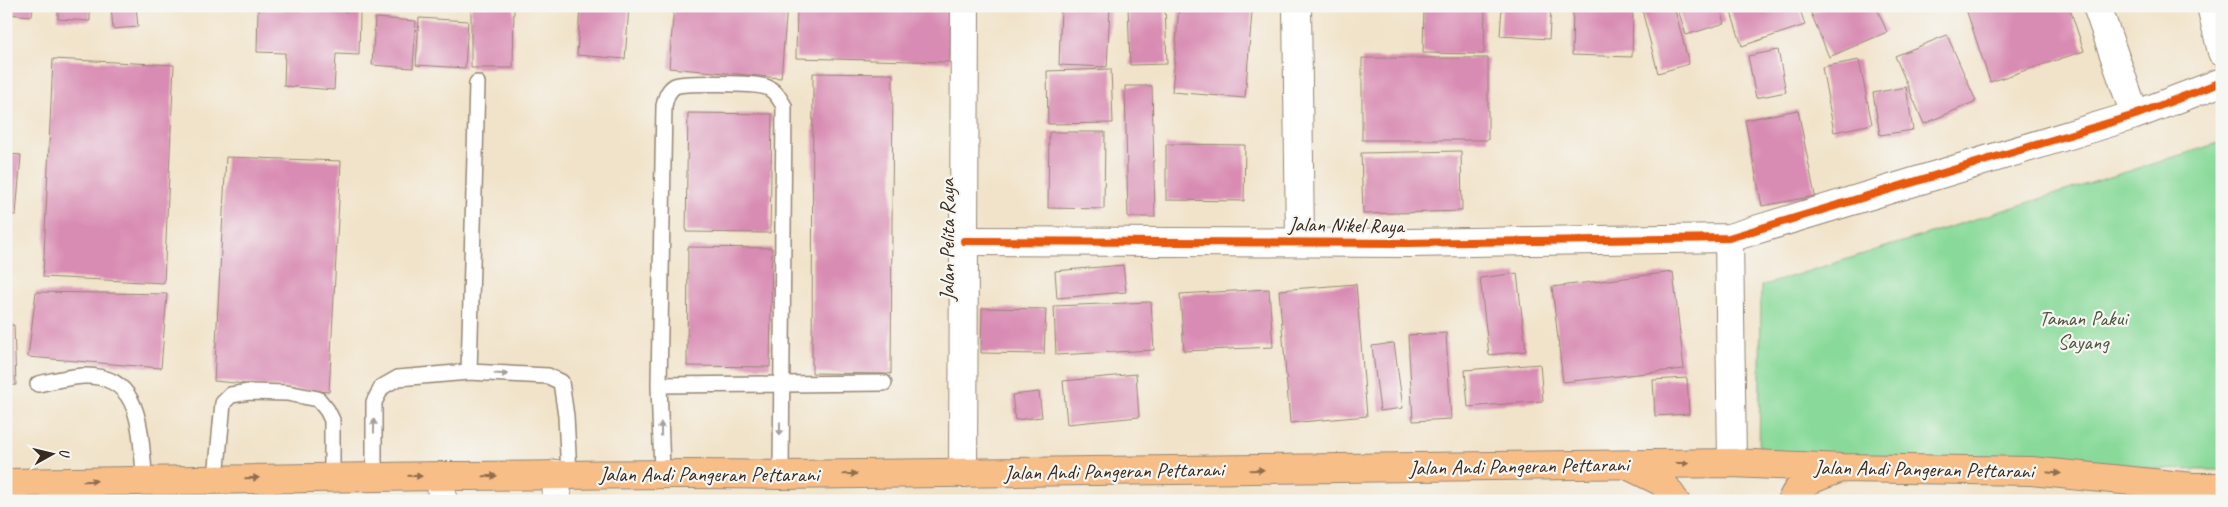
<svg xmlns="http://www.w3.org/2000/svg" width="2228" height="507" viewBox="0 0 2228 507" font-family="Caveat,sans-serif">
	<style>
		.green { fill: #89da9a; stroke: #62825c }
		.building { fill: #d98cb3 }
		.lines { fill: none; stroke-linecap: round; stroke-linejoin: round }
		.service-casing { stroke: #968674; stroke-width: 18 }
		.minor-casing { stroke: #968674; stroke-width: 30 }
		.tertiary-casing { stroke: #968674; stroke-width: 30 }
		.trunk-casing { stroke: #968674; stroke-width: 30 }
		.service { stroke: #fff; stroke-width: 15 }
		.minor { stroke: #fff; stroke-width: 28 }
		.tertiary { stroke: #fff; stroke-width: 28 }
		.trunk { stroke: #f7be88; stroke-width: 28 }
		.cycleway-casing { stroke: #f6f6f2; stroke-width: 11 }
		.cycleway { stroke: #e8590c; stroke-width: 8 }
		.oneway { fill: #a79f9a }
		.oneway2 { fill: #906d4e }
		.labels { text-anchor: middle; stroke-width: 4.5; stroke-linejoin: round; paint-order: stroke }
		.street-label { font-size: 21px; fill: #3b2a1e; stroke: #f6f6f2 }
		.park-label { font-size: 21px; fill: #4e563d; stroke: #f6f6f2 }
	</style>
	<rect width="100%" height="100%" fill="#f6f6f2"/>
	<filter id="ink" filterUnits="userSpaceOnUse"><feTurbulence type="fractalNoise" baseFrequency=".02" numOctaves="2"/><feDisplacementMap in="SourceGraphic" scale="10" xChannelSelector="R" yChannelSelector="G"/><feConvolveMatrix kernelMatrix="1 2 1 2 8 2 1 2 1" color-interpolation-filters="sRGB"/></filter>
	<filter id="wash" filterUnits="userSpaceOnUse"><feTurbulence type="fractalNoise" baseFrequency=".0096" numOctaves="4" result="noise"/><feDisplacementMap in="SourceGraphic" scale="20" xChannelSelector="R" yChannelSelector="G"/><feGaussianBlur stdDeviation="1.12" result="paint"/><feColorMatrix in="noise" values="0 0 0 0 0 0 0 0 0 0 0 0 0 0 0 0 0 1.4 0 .05"/><feComposite in="paint" operator="in"/></filter>
	<g filter="url(#wash)">
		<rect width="100%" height="100%" fill="#f1e3c9"/>
		<path class="green" d="M2222,142V470L1759,465L1761,286Z"/>
		<g id="blocks">
			<path class="building" d="M6,6H33L32,16L6,14Z
				M58,6H90V21L58,19Z
				M111,6H136L138,27L113,29Z
				M471,6H514L513,68H471Z
				M580,6L629,7L625,59L577,55Z
				M674,6H787L781,78L669,68Z
				M797,6H951L950,62L796,58Z
				M1061,6H1110L1107,67L1059,65Z
				M1128,6H1165L1167,64L1130,65Z
				M1179,6L1252,12L1245,98L1172,92Z
				M1424,6H1485L1484,54L1423,53Z
				M1502,6H1551L1549,39L1500,36Z
				M1573,6H1633L1632,57L1572,55Z
				M1641,6H1674L1689,64L1658,73Z
				M1677,6H1720L1725,23L1686,35Z
				M1729,6H1799L1805,25L1742,46Z
				M1826,6H1876L1887,32L1829,57L1811,13Z
				M1965,6H2069L2084,51L1990,82Z
				M258,9L360,12L359,55L336,54L334,90L284,86L285,53L257,52Z
				M375,18L416,21L413,68L372,65Z
				M419,18L468,21L465,68L416,65Z
				M1947,35L1976,101L1924,124L1895,56Z
				M1778,50L1786,92L1756,98L1748,56Z
				M1362,58H1488V140H1362Z
				M53,59L174,65L164,283L43,277Z
				M1859,60L1872,124L1834,132L1822,67Z
				M1111,69L1113,123L1048,124L1047,71Z
				M813,73L893,74L891,374L812,373Z
				M1125,86H1152L1155,217H1128Z
				M1906,87L1913,130L1880,135L1873,93Z
				M1798,110L1815,196L1762,206L1745,120Z
				M688,113L772,114L770,233L686,232Z
				M1049,132H1105L1104,209L1048,208Z
				M1166,144L1245,145L1244,201L1166,200Z
				M1461,151L1462,211L1363,214L1361,153Z
				M6,154L21,155L16,215L6,214Z
				M226,157L341,161L329,392L214,381Z
				M688,247L772,248L770,367L687,366Z
				M1123,265L1126,292L1057,298L1055,271Z
				M1673,272L1684,369L1563,382L1552,287Z
				M1517,273L1526,351L1489,355L1480,278Z
				M1356,284L1367,416L1290,423L1279,290Z
				M1269,289L1273,347L1184,351L1180,294Z
				M36,292L167,294L161,368L28,357Z
				M1151,302L1154,350L1056,355L1054,306Z
				M982,308L1046,309L1044,354L981,353Z
				M6,325H14L16,385L6,386Z
				M1446,333L1451,419L1413,421L1408,335Z
				M1394,343L1403,408L1380,411L1372,346Z
				M1540,364L1543,401L1468,407L1465,370Z
				M1136,374L1139,417L1067,424L1063,381Z
				M1687,378L1689,414L1655,416L1653,380Z
				M1039,392L1042,417L1015,420L1012,395Z"/>
		</g>
	</g>
	<g filter="url(#ink)">
		<use href="#blocks" fill-opacity="0" stroke="#968674" stroke-width="1"/>
		<g class="lines">
			<g class="service-casing">
				<path id="service" d="M469,372L477,83
					M38,384C52,381 68,377 83,376C145,374 139,435 145,480
					M659,385L884,383
					M662,472L659,385L664,106C666,98 667,91 675,86C684,82 755,83 766,87C775,90 779,98 784,106L781,475
					M374,475V402L382,387L398,378L469,372L548,376L561,382L566,416L569,474
					M216,478L223,403L231,395L249,392L287,393L318,399L327,410L332,420V476"/>
			</g>
			<g class="minor-casing">
				<path id="minor" d="M1297,6L1300,242
					M2097,6L2135,115
					M2211,6L2222,52
					M1729,238L1732,463
					M964,241L1408,243L1729,238L2135,115L2222,82"/>
			</g>
			<g class="tertiary-casing">
				<path id="tertiary" d="M963,473L965,6
					M556,474L557,501
					M441,476L442,501"/>
			</g>
			<g class="trunk-casing">
				<path id="trunk" d="M1629,466L1662,482L1675,501
					M6,483C152,480 297,477 442,476C555,476 668,472 781,475L1732,463L1842,468L2031,471L2193,487H2222
					M1792,501C1797,482 1820,476 1836,470"/>
			</g>
			<use href="#service" class="service"/>
			<use href="#minor" class="minor"/>
			<use href="#tertiary" class="tertiary"/>
			<use href="#trunk" class="trunk"/>
			<g class="cycleway-casing">
				<path id="cycleway" d="M964,241L1408,243L1729,238L2135,115L2222,82"/>
			</g>
			<use href="#cycleway" class="cycleway"/>
		</g>
		<defs><path id="oneway-solid" d="M-6-.8H1V-3.2L6.5 0L1 3.2V.8H-6Z" transform="scale(1.25)"/></defs>
		<g class="oneway">
			<use href="#oneway-solid" transform="translate(501 374) rotate(3)"/>
			<use href="#oneway-solid" transform="translate(374 426) rotate(-90)"/>
			<use href="#oneway-solid" transform="translate(661 429) rotate(-91)"/>
			<use href="#oneway-solid" transform="translate(780 429) rotate(89)"/>
		</g>
		<g class="oneway2">
			<use href="#oneway-solid" transform="translate(1682 463)"/>
			<use href="#oneway-solid" transform="translate(1257 470) rotate(-1)"/>
			<use href="#oneway-solid" transform="translate(2054 473) rotate(6)"/>
			<use href="#oneway-solid" transform="translate(850 474) rotate(-1)"/>
			<use href="#oneway-solid" transform="translate(415 476) rotate(1)"/>
			<use href="#oneway-solid" transform="translate(490 476) rotate(-1)"/>
			<use href="#oneway-solid" transform="translate(252 478) rotate(-1)"/>
			<use href="#oneway-solid" transform="translate(90 481) rotate(-1)"/>
		</g>
	</g>
	<g class="labels">
		<g class="street-label">
			<text transform="translate(1346 225) rotate(1)" y="7">Jalan Nikel Raya</text>
			<text transform="translate(947 240) rotate(-90)" y="7">Jalan Pelita Raya</text>
			<text transform="translate(1519 466) rotate(-1)" y="7">Jalan Andi Pangeran Pettarani</text>
			<text transform="translate(1924 469) rotate(1)" y="7">Jalan Andi Pangeran Pettarani</text>
			<text transform="translate(1114 471) rotate(-1)" y="7">Jalan Andi Pangeran Pettarani</text>
			<text x="709" y="481">Jalan Andi Pangeran Pettarani</text>
		</g>
		<g class="park-label">
			<text x="2083" y="325">Taman Pakui<tspan x="2083" dy="24">Sayang</tspan></text>
		</g>
	</g>
	<rect width="2228" height="507" fill="none" stroke="#f6f6f2" stroke-width="25"/>
	<g transform="translate(52 454) rotate(82)" stroke="#f6f6f2" stroke-width="4" paint-order="stroke">
	<path d="M0-4L9 19L0 12L-9 19Z" fill="#3b2a1e"/>
	<text y="-8" font-size="14" font-weight="bold" text-anchor="middle" fill="#3b2a1e">U</text>
	</g>
</svg>
